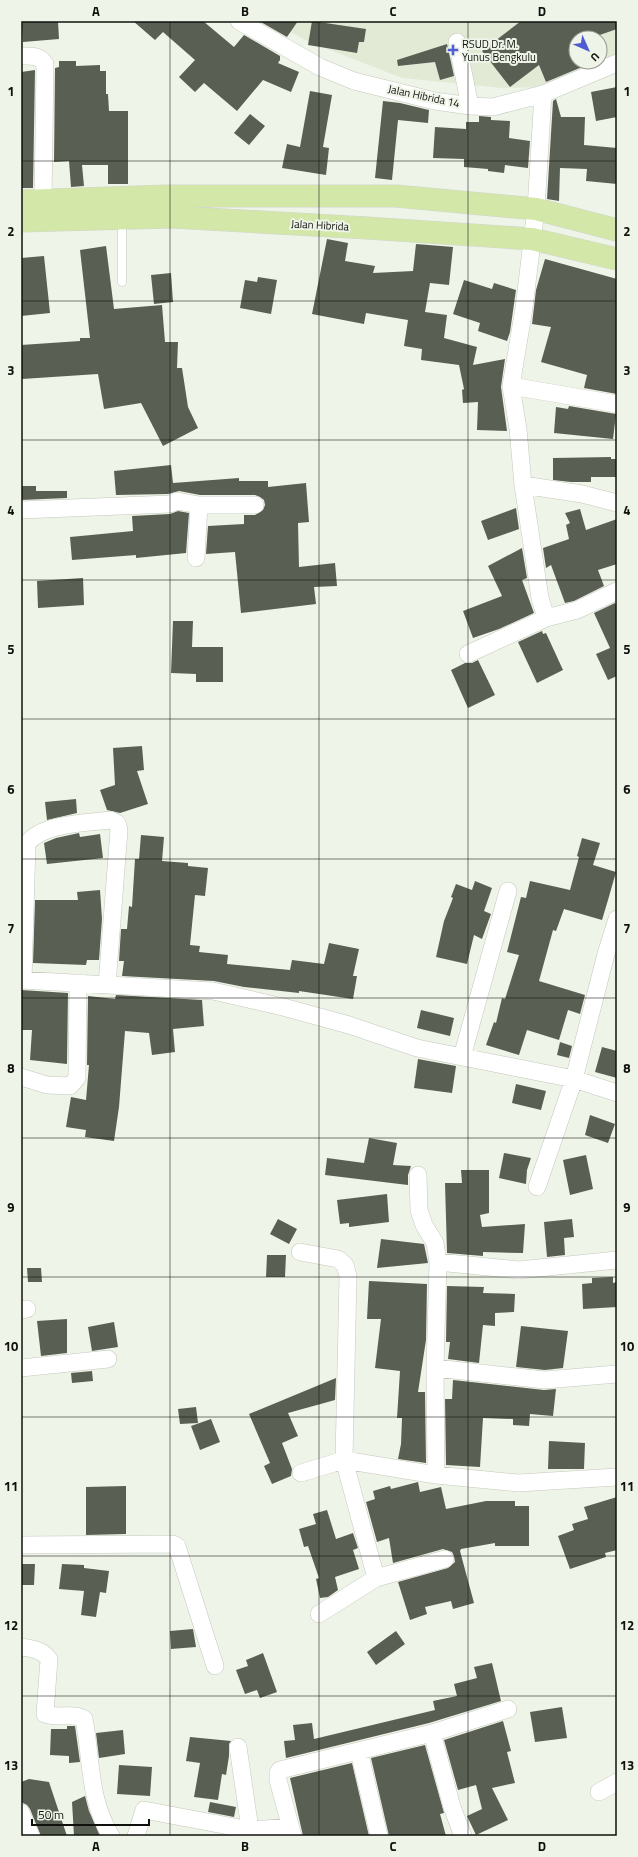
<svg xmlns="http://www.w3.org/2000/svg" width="638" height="1857" viewBox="0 0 638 1857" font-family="'Titillium Web',sans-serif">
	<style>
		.built { fill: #e2ead6; fill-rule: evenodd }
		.building { fill: #5a5f54 }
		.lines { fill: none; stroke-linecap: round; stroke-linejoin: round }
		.lane-casing { stroke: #c4c8bc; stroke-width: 9 }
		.street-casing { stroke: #c4c8bc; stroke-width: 18 }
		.primary-casing { stroke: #d4d4d3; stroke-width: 23 }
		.lane { stroke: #fff; stroke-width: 8 }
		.street { stroke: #fff; stroke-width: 17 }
		.primary { stroke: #d2e7a8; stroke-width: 22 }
		.grid { fill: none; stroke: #10110d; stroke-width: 1; stroke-opacity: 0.55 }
		.poi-dot { fill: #505cd2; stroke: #eff4e8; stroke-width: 1.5 }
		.labels { text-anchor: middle; stroke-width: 4; stroke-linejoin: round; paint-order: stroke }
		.poi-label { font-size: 11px; fill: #10110d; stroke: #eff4e8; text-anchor: start }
		.street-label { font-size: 11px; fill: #10110d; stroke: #eff4e8 }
		.neatline { fill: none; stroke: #10110d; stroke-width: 1.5 }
		.grid-label { font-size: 13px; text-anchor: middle; font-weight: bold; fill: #10110d }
	</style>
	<rect width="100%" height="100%" fill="#eff4e8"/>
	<path class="built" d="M270,21H617V58L549,87L502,88L402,78L307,41ZM576,38H600V62H576Z"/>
	<path class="building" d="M22,21H58L59,39L23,42Z
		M133,21H203L234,47L244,35L280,56V60L278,63L299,72L291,92L263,80L237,111L204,83L195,92L179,77L195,60L163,32L155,40Z
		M259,21H298L287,37Z
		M312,21L366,29L364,42H359L357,53L308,45Z
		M521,21H617V29L591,38H576V43L574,44L576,49V62H581L582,67L546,82L539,65L510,87L482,51Z
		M447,44L454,76L440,80L435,62L398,66L397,60Z
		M59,61H76V66L100,65V71H106V94H108L109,111H128V184H108V165H82L84,186L71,187L69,161L54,162L55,68L59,67Z
		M35,70L33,188H21V72Z
		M617,87V117L596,121L591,92Z
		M310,91L332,95L323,147L329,148L326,175L282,168L287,144L300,147Z
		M556,99L561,117H585L584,145L617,148V184L586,181L587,169L560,168L559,201L547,199L553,101Z
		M383,101L400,103L429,110L428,123L398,120L392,180L375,178Z
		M250,114L265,126L249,145L234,133Z
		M479,116L491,117V120L510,121L509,138L530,141L528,168L505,165L504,173L488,171V169L464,167V159L433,158L435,127L466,129V122H479Z
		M327,239L348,243L345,261L375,266L373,273L413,271L416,244L453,247L449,285L430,283L425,312L447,315L444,338L477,347L473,365L505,359L501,387L507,431L477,430L478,402L463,403L462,390L464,389L459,365L421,360L422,349L404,346L408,320L366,313L364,324L312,314Z
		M106,246L114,309L162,305L165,342H178L177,368H182L188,407L198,428L163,446L141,403L104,409L98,374L22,379L21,345L80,341V338H90L80,250Z
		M44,256L50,313L21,316V258Z
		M545,259L617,279V394L584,388L587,375L541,362L551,327L532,324L536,290Z
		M171,273L173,302L154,304L151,275Z
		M258,277L277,280L271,314L240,308L245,280L257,282Z
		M464,280L492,289L494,283L516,290L510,332L507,341L478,331L480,323L453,314Z
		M569,406L616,414L613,439L554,433L556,407L568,409Z
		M611,457V459H617V477H591V482H571L553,480V458Z
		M171,465L173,483L239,478V481H268V487L306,483L309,522L298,523L299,567L335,563L337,586L314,587L316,604L241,613L235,552L206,554L208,526L244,524V515H255L263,510L265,505L264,500L260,497L255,495H200L179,491L168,494L116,495L114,471Z
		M21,486H36V491H67V498L21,500Z
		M516,508L519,529L488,540L481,521Z
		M580,509L586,530L617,519V564L598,570L604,586L574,601L565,603L551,565L546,568L543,548L569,539L566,525L570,523L565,513Z
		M178,511L189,513L186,553L136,558V555L72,560L70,537L133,531L132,516L170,514Z
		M522,548L527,578L522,580L534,613L499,629L473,638L463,611L502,596L488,566Z
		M83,578L84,605L38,608L37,581Z
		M615,603L617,607V676L608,680L596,654L610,648L594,613Z
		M173,621H193L192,647H223V682H196V674L171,673Z
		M542,631L543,634L546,633L563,670L537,683L518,642Z
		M478,660L495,695L468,708L451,670L465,663H472Z
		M142,746L144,770L137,771L148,804L120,813L107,810L100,790L115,785L113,748Z
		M76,799L77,813L47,820L45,802Z
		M79,833L80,837L100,834L103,858L47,864L44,843L56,838Z
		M141,835L164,837L162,861L188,863V866L208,868L205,896L195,895L190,945L200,946L199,952L228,955L227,964L290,970L292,960L324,964L329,943L359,949L353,976H357L353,999L299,991V993L244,987L214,981L122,976L124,961H119L121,929H127L129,906L132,907L135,859H139Z
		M582,838L600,843L593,865L616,872L608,900L602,920L564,909L556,931L553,930L539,981L585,995L580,1014L568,1010L559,1040L527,1030L519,1055L486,1045L494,1022L496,1023L502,998L505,999L519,955L507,952L521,897L526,898L530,881L570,890L579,857L577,856Z
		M475,881L492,888L484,911L491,914L482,939L474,935L467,964L436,957L444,921L453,898L451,897L456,884L472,890Z
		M100,890L102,919L99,960H87L86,965L33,963L35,900H78L77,892Z
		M21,990L68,993L67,1064L30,1060L32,1030H21Z
		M116,995L202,1000L204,1026L173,1029L175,1052L152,1055L149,1033L125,1031L119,1107L114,1141L85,1137L86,1130L66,1127L71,1097L86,1100L89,1065H87L88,996L115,999Z
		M421,1010L454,1018L450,1036L417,1028Z
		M560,1042L572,1046L569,1058L557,1055Z
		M602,1047L617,1051V1078L595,1072Z
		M418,1059L456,1066L452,1093L414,1088Z
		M516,1084L546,1091L541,1110L512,1103Z
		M590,1115L615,1124L608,1143L585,1135Z
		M369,1138L397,1143L393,1165L411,1166L408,1175V1185L325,1175L327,1158L364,1163Z
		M504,1153L531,1158L527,1170L526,1184L499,1178Z
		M586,1155L593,1189L570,1195L563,1160Z
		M461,1170H489V1213L480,1215L482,1227L525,1224L523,1253L483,1252V1256L447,1253L445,1183H462Z
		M387,1194L389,1222L349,1227V1223L340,1224L337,1200Z
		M278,1219L297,1229L289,1244L270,1234Z
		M572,1219L574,1237L564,1238L565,1255L547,1257L544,1222Z
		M381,1239L424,1244L428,1263L377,1268Z
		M267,1255H286L285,1277H266Z
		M27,1268H41L42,1282H28Z
		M613,1277V1283L617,1282V1307L583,1309L582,1284L592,1283V1278Z
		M369,1281L427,1284L426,1340L418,1392H425L426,1463L398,1459L401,1444L402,1418H397L400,1371L375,1368L381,1319H367Z
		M447,1286L484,1287L483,1293L515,1294L514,1312L495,1313V1326L483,1325L479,1363L448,1359L450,1342H446Z
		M67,1319V1353L41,1356L37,1321Z
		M114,1322L118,1347L92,1351L88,1327Z
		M521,1326L568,1331L563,1368L545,1370L516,1367Z
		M92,1371L93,1381L72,1383L71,1373Z
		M336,1378L335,1400L288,1413L298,1436L282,1443L292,1469L291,1476L272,1484L264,1466L270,1463L249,1414Z
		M453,1380L544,1390L556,1389L553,1416L530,1414L529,1426L513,1425V1419L483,1418L480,1467L446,1465L445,1399H452Z
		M196,1407L198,1423L180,1424L178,1409Z
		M211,1419L220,1442L200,1450L191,1426Z
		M549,1441L585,1443L584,1469H548Z
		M418,1482L420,1492L441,1487L446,1509L486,1501H515V1506H529V1546H495V1543L461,1549L460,1551L474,1603L453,1609L451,1601L425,1607L427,1614L410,1620L398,1582L448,1568L455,1562L454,1556L452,1552L443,1549L393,1563L389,1538L377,1542L366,1502L375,1499L373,1491L390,1486L391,1489Z
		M126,1486V1534L86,1535V1487Z
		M617,1497V1550L605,1553L606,1557L570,1569L558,1536L574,1530L572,1524L588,1519L584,1507Z
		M327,1510L336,1539L353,1533L358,1548L353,1550L359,1569L335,1577L338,1590L328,1597L320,1598L316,1579L319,1578L308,1546L304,1547L299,1529L316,1524L313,1514Z
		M21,1564H35L34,1585H21Z
		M62,1564L84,1565V1568L109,1571L106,1593L100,1592L96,1617L81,1615L84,1591L59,1589Z
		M193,1629L196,1647L171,1649L170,1631Z
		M396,1631L405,1644L376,1665L367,1652Z
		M263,1653L277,1692L260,1698L257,1690L245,1694L236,1670L248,1666L246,1660Z
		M492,1663L501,1701L429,1723L286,1758L284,1741L295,1740L293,1725L312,1723L314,1739L435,1710L433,1701L457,1696L454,1684L477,1678L474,1667Z
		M562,1707L567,1738L535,1742L530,1712Z
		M503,1721L511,1751L507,1752L515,1783L492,1788L508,1820L476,1835L467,1816L482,1809L476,1785L458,1790L444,1740Z
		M67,1726H75L80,1762L69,1763V1756L50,1755L51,1729H67Z
		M123,1730L125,1754L99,1758L96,1733Z
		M190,1737L231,1741L229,1744V1756L226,1775L222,1774L218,1800L194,1797L200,1763L186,1761Z
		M425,1745L444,1813L440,1814L446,1836H389L371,1758Z
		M352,1763L369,1836H303L290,1778Z
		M119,1765L152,1767L150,1796L117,1794Z
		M29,1779L49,1782L67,1836H41L30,1809L27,1805L21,1802V1782Z
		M85,1796L89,1811L100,1836H74L72,1802Z
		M210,1802L236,1807L234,1817L208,1812Z"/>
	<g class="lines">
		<g class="lane-casing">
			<path id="lane" d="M122,219V282"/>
		</g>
		<g class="street-casing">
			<path id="street" d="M239,21L320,67L354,81L435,101L470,106L493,107L543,94L617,63
				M457,42L470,106
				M21,56C32,56 39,55 45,64L43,201
				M543,94L536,209L524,308L511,386L518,429L523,485L540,598L546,618
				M511,386L617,404
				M523,485L582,494L617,503
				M199,505H255
				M21,510L170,504L177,501L199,505L196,558
				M468,654L546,618L577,610L617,591
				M21,980L213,991L283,1007L349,1025L417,1048L574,1079L617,1093
				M23,980L27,844C41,823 86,823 111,820L117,823L119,830L107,985
				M462,1057L508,891
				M21,1077L47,1085L70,1086L77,1078L78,983
				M418,1175L419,1210L424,1225L435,1243L438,1262L435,1368L436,1475
				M537,1187L574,1079L606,954L617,919
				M300,1252L338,1259L345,1265L348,1276L344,1460L376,1578
				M438,1262L519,1270L617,1260
				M21,1310L27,1309
				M21,1368L108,1359
				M435,1368L545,1380L617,1374
				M301,1473L344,1460L436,1475L518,1483L617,1477
				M21,1545L173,1544L177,1546L215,1666
				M319,1614L376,1578L445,1559
				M21,1647C33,1649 41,1649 49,1659L45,1714C58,1719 73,1712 84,1719C92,1760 88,1798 111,1836
				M238,1747L251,1836
				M359,1751L379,1836
				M599,1792L617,1782
				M21,1813L31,1836
				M136,1836L144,1810L250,1830L290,1827
				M293,1836L278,1780V1773L280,1770L432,1733
				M463,1836L452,1807L432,1733L508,1709"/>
		</g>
		<g class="primary-casing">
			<path id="primary" d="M21,201L165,196H396L536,209L617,230
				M21,221L172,217L367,228L532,239L617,259"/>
		</g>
		<use href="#lane" class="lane"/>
		<use href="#street" class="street"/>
		<use href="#primary" class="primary"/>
	</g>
	<path class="grid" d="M170,21V1836M319,21V1836M468,21V1836M21,161H617M21,301H617M21,440H617M21,580H617M21,719H617M21,859H617M21,998H617M21,1138H617M21,1277H617M21,1417H617M21,1556H617M21,1696H617"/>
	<path class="poi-dot" d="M451 44h4v4h4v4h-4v4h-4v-4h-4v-4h4z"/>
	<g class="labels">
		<g class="poi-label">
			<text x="462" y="48">RSUD Dr. M.<tspan x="462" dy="13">Yunus Bengkulu</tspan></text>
		</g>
		<g class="street-label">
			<text transform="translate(424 96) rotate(12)" y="4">Jalan Hibrida 14</text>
			<text transform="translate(320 225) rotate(3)" y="4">Jalan Hibrida</text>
		</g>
	</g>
	<rect width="638" height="1857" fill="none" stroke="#eff4e8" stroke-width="44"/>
	<g transform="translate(588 50) rotate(135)"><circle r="19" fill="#eff4e8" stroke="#969990"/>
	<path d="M0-3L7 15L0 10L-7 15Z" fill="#505cd2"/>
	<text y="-6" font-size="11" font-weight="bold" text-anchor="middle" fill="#10110d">U</text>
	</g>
	<path d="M32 1819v6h117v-6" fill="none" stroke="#10110d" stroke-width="2"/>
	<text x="38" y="1819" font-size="12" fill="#10110d" stroke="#eff4e8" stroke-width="3" paint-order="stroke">50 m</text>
	<rect x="22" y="22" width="594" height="1813" class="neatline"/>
	<g class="grid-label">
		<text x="96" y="16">A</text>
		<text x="245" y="16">B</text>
		<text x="393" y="16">C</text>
		<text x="542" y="16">D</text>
		<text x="11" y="96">1</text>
		<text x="627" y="96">1</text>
		<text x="11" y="236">2</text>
		<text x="627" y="236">2</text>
		<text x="11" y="375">3</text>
		<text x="627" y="375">3</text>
		<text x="11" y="515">4</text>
		<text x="627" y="515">4</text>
		<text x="11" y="654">5</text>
		<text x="627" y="654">5</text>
		<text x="11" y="794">6</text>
		<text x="627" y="794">6</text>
		<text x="11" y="933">7</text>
		<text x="627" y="933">7</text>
		<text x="11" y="1073">8</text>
		<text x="627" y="1073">8</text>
		<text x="11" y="1212">9</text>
		<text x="627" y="1212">9</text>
		<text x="11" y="1351">10</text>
		<text x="627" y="1351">10</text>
		<text x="11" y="1491">11</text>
		<text x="627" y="1491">11</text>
		<text x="11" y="1630">12</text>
		<text x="627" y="1630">12</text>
		<text x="11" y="1770">13</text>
		<text x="627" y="1770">13</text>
		<text x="96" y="1851">A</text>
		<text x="245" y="1851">B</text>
		<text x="393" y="1851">C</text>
		<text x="542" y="1851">D</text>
	</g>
</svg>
